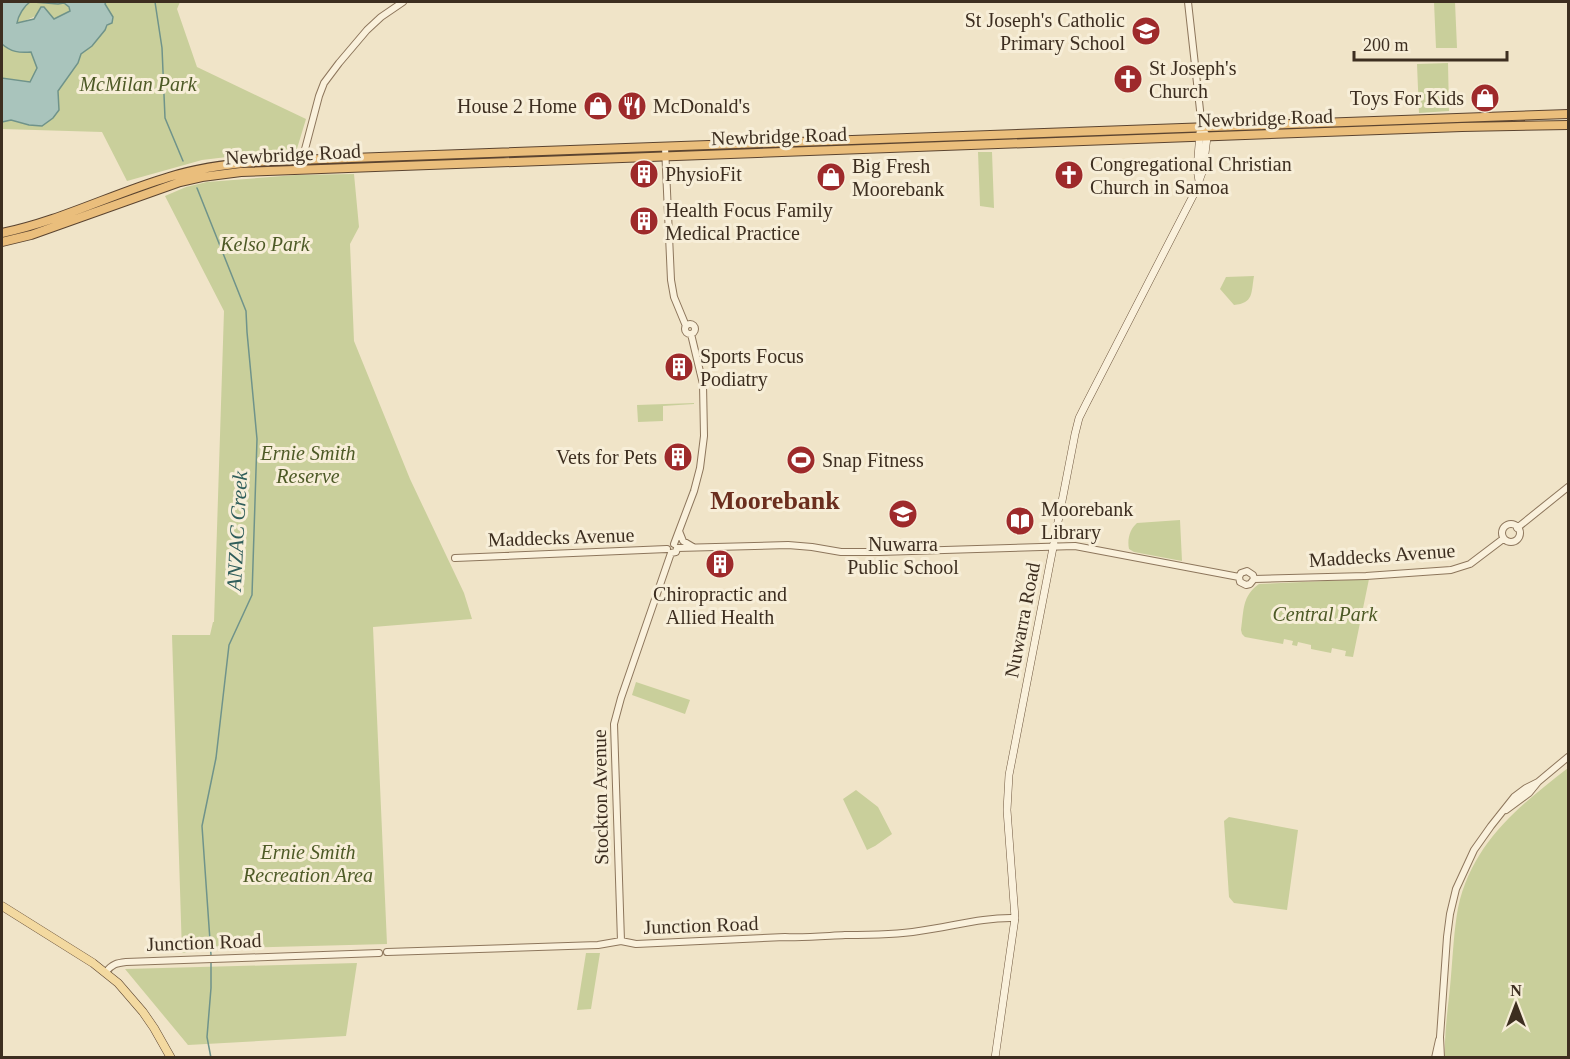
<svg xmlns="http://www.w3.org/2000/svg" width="1570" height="1059" viewBox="0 0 1570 1059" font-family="Georgia,serif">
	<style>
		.green { fill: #c9cf9b }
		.water { fill: #a9c4bc; stroke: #6f938a; stroke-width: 1.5 }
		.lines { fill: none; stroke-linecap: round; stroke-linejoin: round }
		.stream { stroke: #6f938a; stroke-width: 1.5 }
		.tertiary-casing { stroke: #8d765c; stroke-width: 8 }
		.secondary-casing { stroke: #6f573f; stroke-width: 8 }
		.primary-casing { stroke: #5b4430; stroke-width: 9 }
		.trunk-casing { stroke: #5b4430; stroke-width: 10 }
		.tertiary { stroke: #faf1dc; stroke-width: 6 }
		.secondary { stroke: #faf1dc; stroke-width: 7 }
		.primary { stroke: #f3d9a0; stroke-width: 8 }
		.trunk { stroke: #eabe7c; stroke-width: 8 }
		.labels { text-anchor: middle; stroke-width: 6; stroke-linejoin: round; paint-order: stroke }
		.poi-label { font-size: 20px; fill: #3d2e20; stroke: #f7eed8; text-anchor: start }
		.park-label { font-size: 20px; font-style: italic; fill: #4d5a26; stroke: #f7eed8 }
		.street-label { font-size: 20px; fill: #3d2e20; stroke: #f7eed8 }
		.water-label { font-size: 21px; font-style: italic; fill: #2f5d5a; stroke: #f7eed8 }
		.district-label { font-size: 26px; font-weight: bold; fill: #6b2e1e; stroke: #f7eed8 }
	</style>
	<rect width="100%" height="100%" fill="#f0e4c8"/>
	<path class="green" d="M30,2L58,4L64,2L67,4L70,11L54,19L47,11C36,15 29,20 17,23C18,16 24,6 30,2Z
		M106,2H180L177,9L197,67L306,119L296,152L260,153L202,160L127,181L102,132L2,129V122L11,120L29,125L59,110L58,91L78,63L81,54L92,45L105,30L113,17L105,4Z
		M1434,2H1455L1457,48H1436Z
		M2,44L8,49L31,52L37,68L30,82L2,78Z
		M1448,63L1449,111L1419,113L1417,64Z
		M978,152H992L994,208L980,206Z
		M354,174L359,227L350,244L354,341L410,479L464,593L472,619L373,627L387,944L233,948L182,953L172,635H210L213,622H214L224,311L165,196L186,187L207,182L296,175Z
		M1254,276C1251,293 1254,303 1234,305L1220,289L1226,277Z
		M694,403V404L663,406V421L638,422L637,405Z
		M1180,520L1182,561L1134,552L1129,549C1127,539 1130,529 1137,523Z
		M1369,579L1353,657L1345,656L1346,651L1332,648L1331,653L1311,649V645L1298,642L1297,646L1292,645L1293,641L1284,639L1283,644L1245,637L1242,634L1241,630C1244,610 1242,596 1259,584Z
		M636,682L690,700L685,714L632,695Z
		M1568,768V1057H1445C1444,1031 1449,1002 1451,976C1453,953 1454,930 1458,908C1472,843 1519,806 1568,768Z
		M856,790L878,807L892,834L875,846L867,850L843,799Z
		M1229,817L1298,830L1287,910L1234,903L1229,897L1224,821Z
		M586,953H600L591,1009L577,1010Z
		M357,963L346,1036L188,1045L125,969Z"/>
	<path class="water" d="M2,2H30C24,6 18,16 17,23L34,19L41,7H44L54,19L70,11L69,7L64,3L58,4L33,2H106L105,4L113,17L112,23L107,25L105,30L92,46L81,54L78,63L58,91L59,110L53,118L42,126L29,125L11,120L2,122V78L30,82L37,68L31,52C19,53 11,52 2,44Z"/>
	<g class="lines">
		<path class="stream" d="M155,2L162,48L165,118L183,161
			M197,188L246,311L247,332L257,439L252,595L229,645L216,758L202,826L211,955
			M211,960V988L207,1037L211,1058"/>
		<g class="tertiary-casing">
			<path id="tertiary" d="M1188,2L1202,128
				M665,147L671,280L674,297L686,326
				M304,163V153L319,96L324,83L339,63L367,30L381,17L403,2
				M685 329a5 5 0 1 1 10 0a5 5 0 1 1-10 0Z
				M1502 533a9 9 0 1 1 18 0a9 9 0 1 1-18 0Z
				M1517,528L1568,487
				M679,531L683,541L693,547
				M674,544L694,491L700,468L704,436L703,384L691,334
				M677,548L788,545L812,547L841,552H879L1075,546L1239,577
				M455,558L667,549
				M1239,577L1240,582L1246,585L1250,584L1254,579
				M1239,577L1241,573L1247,571L1253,575L1254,579
				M1254,579L1366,576L1451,570L1470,564L1503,539
				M1506,810L1529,793L1538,782L1568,757
				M621,941L614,724L621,698L671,553L676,552L677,548
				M387,952L598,945L621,941L636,944L785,937C805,938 825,936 845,935C870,935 895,935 919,931C951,927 982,917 1015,918
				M106,972C112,964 117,963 126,962L379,953
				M1435,1058L1439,1040
				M1441,1058L1440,1037L1447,937L1450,914L1456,889L1474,850L1491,826L1514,797L1526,788L1538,782"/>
		</g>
		<g class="secondary-casing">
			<path id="secondary" d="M1199,181L1197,169L1200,133
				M995,1058L1015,918L1007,810L1009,775L1075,434L1079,418L1086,404L1195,192L1203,170L1207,137L1204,132"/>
		</g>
		<g class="primary-casing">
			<path id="primary" d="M2,906L93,963L118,983L143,1012L154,1028L171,1058"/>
		</g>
		<g class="trunk-casing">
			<path id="trunk" d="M2,233C60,221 112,194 169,177C201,167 235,163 269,161L1568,114
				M2,242L31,235L180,182L202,177L241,172L1462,127L1568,125"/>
		</g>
		<use href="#tertiary" class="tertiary"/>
		<use href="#secondary" class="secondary"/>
		<use href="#primary" class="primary"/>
		<use href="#trunk" class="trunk"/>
	</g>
	<defs>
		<g id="school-disc" transform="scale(1.5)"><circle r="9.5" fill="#9e2a2b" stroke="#f7eed8"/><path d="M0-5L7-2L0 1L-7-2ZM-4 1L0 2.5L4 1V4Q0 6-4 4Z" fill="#fff"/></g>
		<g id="church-disc" transform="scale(1.5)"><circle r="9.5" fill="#9e2a2b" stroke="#f7eed8"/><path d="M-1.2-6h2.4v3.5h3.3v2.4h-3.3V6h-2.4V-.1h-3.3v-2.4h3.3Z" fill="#fff"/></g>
		<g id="shop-disc" transform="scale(1.5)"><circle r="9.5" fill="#9e2a2b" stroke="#f7eed8"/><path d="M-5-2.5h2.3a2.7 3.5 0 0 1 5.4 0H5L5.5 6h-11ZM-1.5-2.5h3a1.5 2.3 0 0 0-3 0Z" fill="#fff"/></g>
		<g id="restaurant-disc" transform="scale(1.5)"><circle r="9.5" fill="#9e2a2b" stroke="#f7eed8"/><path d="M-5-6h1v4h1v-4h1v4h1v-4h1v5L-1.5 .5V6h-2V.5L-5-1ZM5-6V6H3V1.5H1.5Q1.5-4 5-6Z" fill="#fff"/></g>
		<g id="building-disc" transform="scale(1.5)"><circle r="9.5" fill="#9e2a2b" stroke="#f7eed8"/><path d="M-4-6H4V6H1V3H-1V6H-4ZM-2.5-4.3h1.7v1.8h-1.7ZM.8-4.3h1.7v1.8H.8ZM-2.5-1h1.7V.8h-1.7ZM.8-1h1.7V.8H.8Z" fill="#fff"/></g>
		<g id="stadium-disc" transform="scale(1.5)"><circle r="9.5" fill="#9e2a2b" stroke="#f7eed8"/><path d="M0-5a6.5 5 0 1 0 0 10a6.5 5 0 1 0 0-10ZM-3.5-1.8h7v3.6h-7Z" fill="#fff"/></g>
		<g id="library-disc" transform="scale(1.5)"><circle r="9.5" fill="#9e2a2b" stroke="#f7eed8"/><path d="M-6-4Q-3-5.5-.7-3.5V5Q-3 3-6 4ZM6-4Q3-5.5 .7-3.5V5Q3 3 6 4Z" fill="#fff"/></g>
	</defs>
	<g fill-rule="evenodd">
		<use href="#school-disc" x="1146" y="31"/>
		<use href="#church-disc" x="1128" y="79"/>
		<use href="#shop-disc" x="1485" y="98"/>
		<use href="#shop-disc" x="598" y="106"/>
		<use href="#restaurant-disc" x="632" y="106"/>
		<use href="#building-disc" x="644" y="174"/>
		<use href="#church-disc" x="1069" y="175"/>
		<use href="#shop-disc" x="831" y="177"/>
		<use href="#building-disc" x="644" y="221"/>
		<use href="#building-disc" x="679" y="367"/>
		<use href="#building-disc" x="678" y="457"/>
		<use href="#stadium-disc" x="801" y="460"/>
		<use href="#school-disc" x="903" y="514"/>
		<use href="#library-disc" x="1020" y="521"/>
		<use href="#building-disc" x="720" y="564"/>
	</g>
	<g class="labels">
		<g class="poi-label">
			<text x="1125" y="27" text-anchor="end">St Joseph's Catholic<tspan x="1125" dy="23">Primary School</tspan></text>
			<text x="1149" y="75">St Joseph's<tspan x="1149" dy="23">Church</tspan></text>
			<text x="1464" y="105" text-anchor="end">Toys For Kids</text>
			<text x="577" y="113" text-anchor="end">House 2 Home</text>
			<text x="653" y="113">McDonald's</text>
			<text x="1090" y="171">Congregational Christian<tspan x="1090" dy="23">Church in Samoa</tspan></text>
			<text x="852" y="173">Big Fresh<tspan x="852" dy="23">Moorebank</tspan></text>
			<text x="665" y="181">PhysioFit</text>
			<text x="665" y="217">Health Focus Family<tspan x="665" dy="23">Medical Practice</tspan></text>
			<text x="700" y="363">Sports Focus<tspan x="700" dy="23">Podiatry</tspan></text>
			<text x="657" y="464" text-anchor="end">Vets for Pets</text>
			<text x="822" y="467">Snap Fitness</text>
			<text x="1041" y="516">Moorebank<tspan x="1041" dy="23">Library</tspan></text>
			<text x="903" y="551" text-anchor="middle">Nuwarra<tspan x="903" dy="23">Public School</tspan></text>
			<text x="720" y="601" text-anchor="middle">Chiropractic and<tspan x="720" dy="23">Allied Health</tspan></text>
		</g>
		<g class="park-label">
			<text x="138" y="91">McMilan Park</text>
			<text x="265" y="251">Kelso Park</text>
			<text x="308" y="460">Ernie Smith<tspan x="308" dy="23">Reserve</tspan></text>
			<text x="1325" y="621">Central Park</text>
			<text x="308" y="859">Ernie Smith<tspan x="308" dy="23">Recreation Area</tspan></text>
		</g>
		<g class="street-label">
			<text transform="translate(1265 118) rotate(-2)" y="7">Newbridge Road</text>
			<text transform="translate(779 136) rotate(-2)" y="7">Newbridge Road</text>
			<text transform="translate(293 154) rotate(-3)" y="7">Newbridge Road</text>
			<text transform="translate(561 537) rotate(-2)" y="7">Maddecks Avenue</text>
			<text transform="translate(1382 555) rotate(-4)" y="7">Maddecks Avenue</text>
			<text transform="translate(1022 620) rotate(-79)" y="7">Nuwarra Road</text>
			<text transform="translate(600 797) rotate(-91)" y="7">Stockton Avenue</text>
			<text transform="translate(701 925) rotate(-2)" y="7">Junction Road</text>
			<text transform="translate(204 942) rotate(-2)" y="7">Junction Road</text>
		</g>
		<g class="water-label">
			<text transform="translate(237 531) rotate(-87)" y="7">ANZAC Creek</text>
		</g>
		<g class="district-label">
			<text x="775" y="509">Moorebank</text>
		</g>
	</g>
	<rect width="1570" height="1059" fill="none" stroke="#3d2e20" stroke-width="6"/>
	<g transform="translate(1516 1005)" stroke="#f7eed8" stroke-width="4.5" paint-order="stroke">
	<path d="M0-4.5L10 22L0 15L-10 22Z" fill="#3d2e20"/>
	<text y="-9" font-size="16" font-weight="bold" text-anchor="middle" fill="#3d2e20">N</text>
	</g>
	<path d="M1354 51v9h153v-9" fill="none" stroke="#3d2e20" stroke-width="3"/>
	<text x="1363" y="51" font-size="18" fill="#3d2e20" stroke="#f7eed8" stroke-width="4.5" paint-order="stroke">200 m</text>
</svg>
